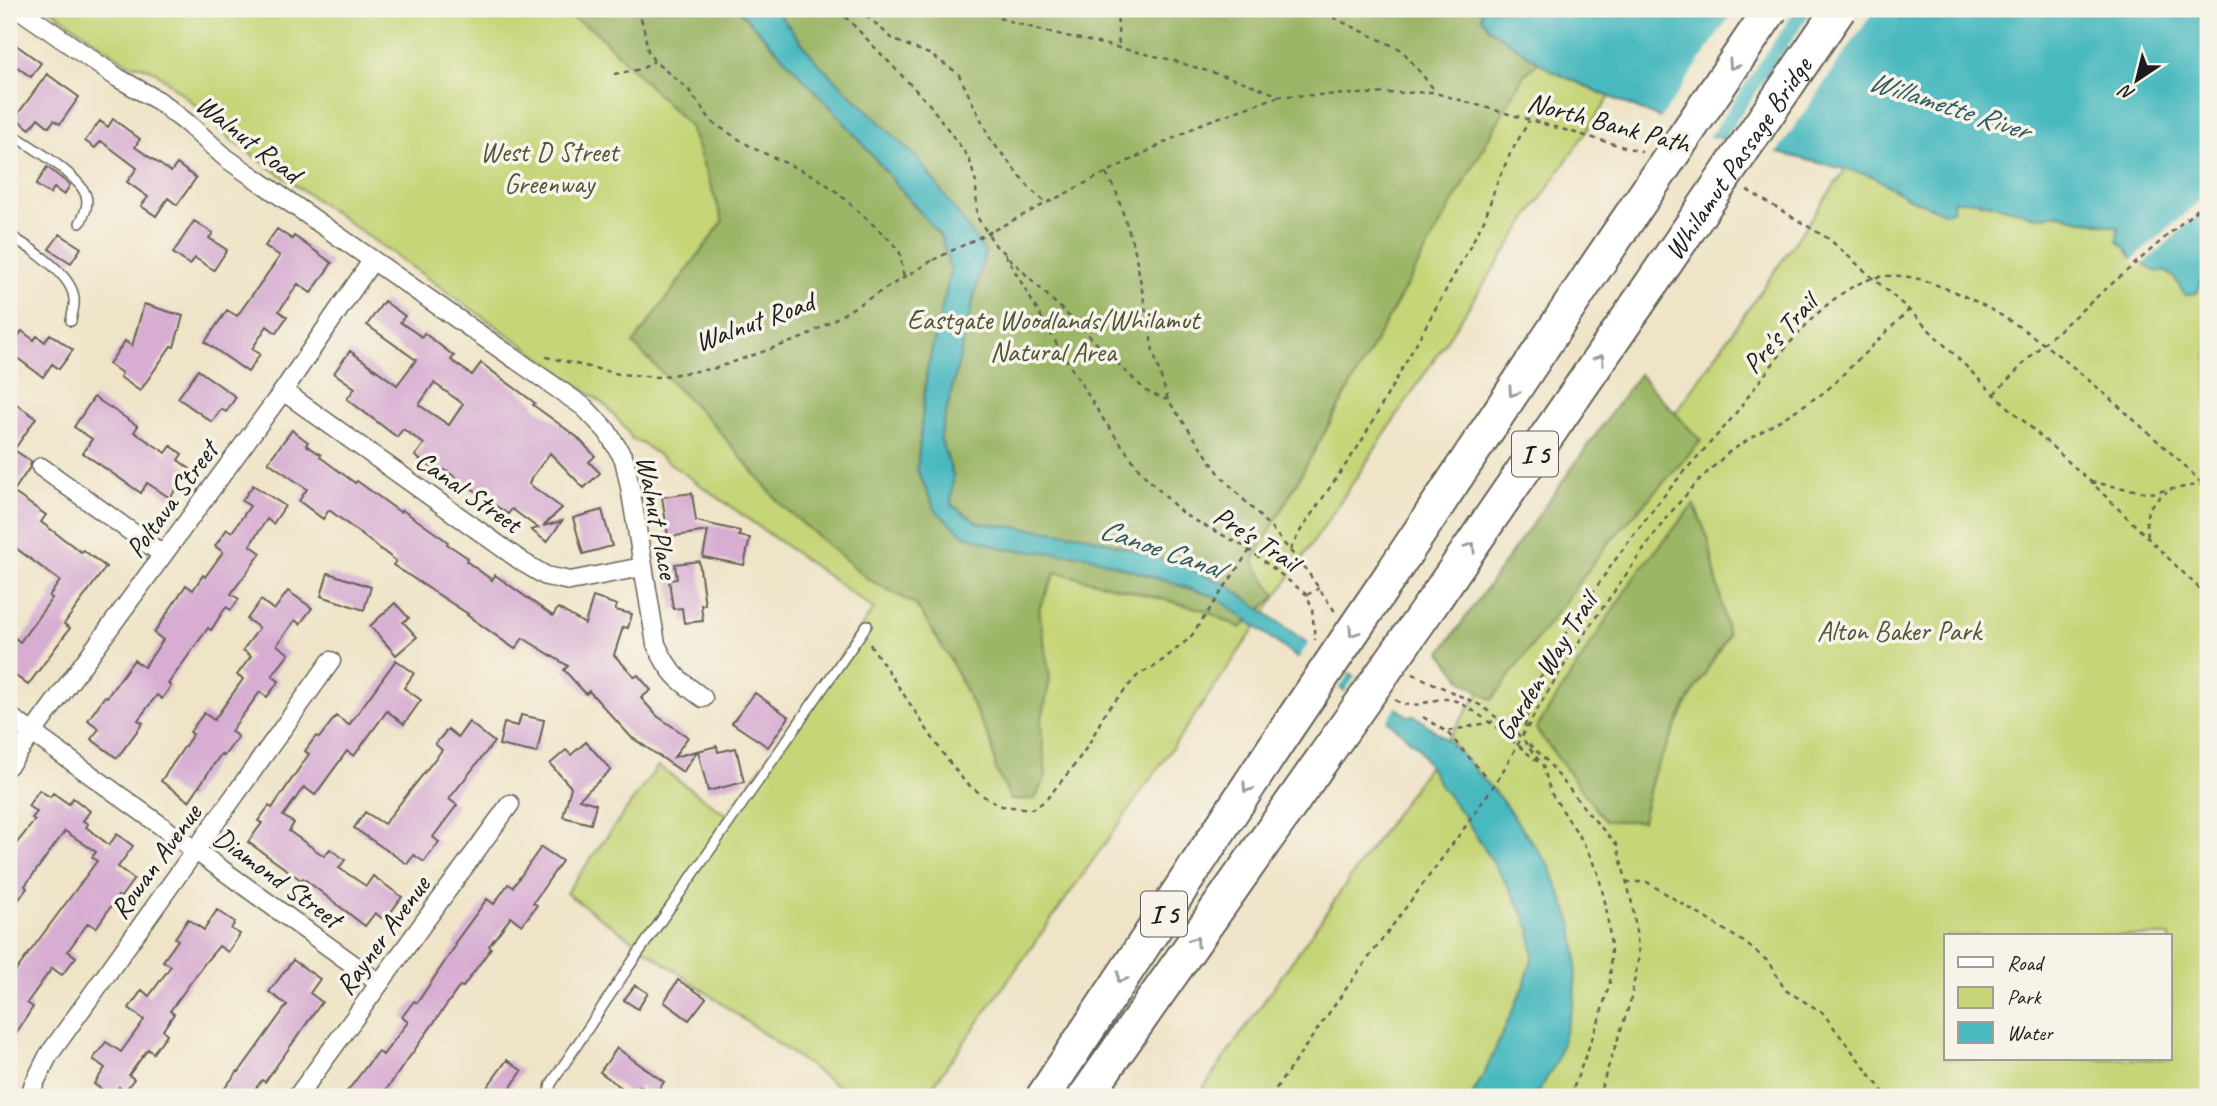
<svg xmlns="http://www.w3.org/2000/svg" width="2217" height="1106" viewBox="0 0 2217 1106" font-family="Caveat,sans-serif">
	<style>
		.green { fill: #c5d577; stroke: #70784a; stroke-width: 2; fill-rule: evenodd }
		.forest { fill: #9cb668; stroke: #5c6942; stroke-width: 2 }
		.water { fill: #4ab9c0; stroke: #336a6e; stroke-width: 2 }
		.pier { fill: #efe4c8 }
		.building { fill: #d7add2; fill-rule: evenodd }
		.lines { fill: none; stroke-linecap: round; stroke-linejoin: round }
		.service-casing { stroke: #666258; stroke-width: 12 }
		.minor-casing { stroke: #666258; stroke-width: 21 }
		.motorway-casing { stroke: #666258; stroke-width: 37 }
		.path { stroke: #666258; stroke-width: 2.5; stroke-dasharray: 5 5; stroke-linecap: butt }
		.service { stroke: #fff; stroke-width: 9 }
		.minor { stroke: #fff; stroke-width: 18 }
		.motorway { stroke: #fff; stroke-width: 33 }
		.motorway-bridge-casing { stroke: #666258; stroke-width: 37; stroke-linecap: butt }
		.path-bridge { stroke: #666258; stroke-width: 2.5; stroke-dasharray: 5 5; stroke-linecap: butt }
		.motorway-bridge { stroke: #fff; stroke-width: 33 }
		.oneway { stroke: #999 }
		.labels { text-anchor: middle; stroke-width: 7; stroke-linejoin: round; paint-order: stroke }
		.shield { fill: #f7f3e8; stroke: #5e5c59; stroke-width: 2 }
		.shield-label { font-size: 26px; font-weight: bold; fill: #1c1c1c }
		.street-label { font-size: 28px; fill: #1c1c1c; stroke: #f7f3e8 }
		.park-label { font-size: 28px; fill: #4f5437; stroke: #f7f3e8 }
		.water-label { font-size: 30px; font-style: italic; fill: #2e5b5e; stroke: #f7f3e8 }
	</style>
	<rect width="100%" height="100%" fill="#f7f3e8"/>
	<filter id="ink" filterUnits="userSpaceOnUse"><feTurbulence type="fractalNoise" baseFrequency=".0143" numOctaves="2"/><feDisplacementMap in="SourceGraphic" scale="14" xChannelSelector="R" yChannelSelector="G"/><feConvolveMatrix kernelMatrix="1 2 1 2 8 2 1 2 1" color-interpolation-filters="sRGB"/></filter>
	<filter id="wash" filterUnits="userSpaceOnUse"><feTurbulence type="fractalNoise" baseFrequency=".00686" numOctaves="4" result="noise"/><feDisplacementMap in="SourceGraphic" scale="28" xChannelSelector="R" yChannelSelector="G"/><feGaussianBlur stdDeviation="1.57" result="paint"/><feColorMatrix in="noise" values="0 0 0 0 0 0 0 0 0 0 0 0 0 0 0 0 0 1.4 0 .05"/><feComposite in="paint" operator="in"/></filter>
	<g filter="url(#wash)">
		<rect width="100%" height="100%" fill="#efe4c8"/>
		<path class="green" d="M50,9H1482L1481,17L1490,29L1552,71L1610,97C1506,247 1408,401 1306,553C1182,737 1053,917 925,1097H853L566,893L658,766L727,815L874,609L643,444L632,439L625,428L606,406L550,364L234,142L194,104L156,72L139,65L128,64Z
			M1846,169L1872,176L1907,197L1977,201L2016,210L2033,217L2061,214L2118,228L2127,249L2155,271L2167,272L2175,279L2185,295L2202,280L2208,282V1097H1197ZM1946,936H2170V1059H1946Z"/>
		<path class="forest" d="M555,9H738L838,115L941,237L951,271L927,369L917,470L936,511L1004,549L1084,555L1216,597L1015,527L979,523L951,504L953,475L940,438L985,252L818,63L775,9H1482L1481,17L1490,29L1539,62L1524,75L1253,561L1276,596L1241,628L1204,610L1056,572L1039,609L1050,679L1041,724L1046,776L1035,799L1011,800L996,770L992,745L950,659L916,605L868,579L782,506L714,425L633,344L723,221L690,127L594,30Z
			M1639,374L1701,441L1606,546L1492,700L1463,681L1441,652Z
			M1694,504L1708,538L1728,635L1685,707L1653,775L1642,821H1605L1536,729L1635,576Z"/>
		<path class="water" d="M738,9H775L818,63L919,160L985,252L940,438L953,475L951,505L979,523L1083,535L1180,564L1226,584L1408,716H1415L1450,742L1499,797L1549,865L1573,925L1577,956L1574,1002L1556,1063L1535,1097H1471L1485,1072L1524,985L1533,956L1530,928L1514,896L1463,815L1437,781L1418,747L1380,714L1319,674L1216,597L1084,555L1004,549L963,534L936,511L917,470L927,370L951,271L941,237L838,115Z
			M1482,9H2208V282L2202,280L2197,293L2185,295L2175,279L2167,272L2155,271L2132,258L2127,249L2117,241L2118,228L2098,222L2082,221L2061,214L2033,217L2016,210L1977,201H1953L1954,209L1944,213L1907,197L1872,176L1691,131L1610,97L1552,71L1490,29L1481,17Z"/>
		<path class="pier" d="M1735,9H1796L1708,139L1690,134L1659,121Z
			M1813,9H1875L1775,155L1722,142Z
			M2208,190V206L2140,267L2131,261L2204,197Z
			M1310,641L1351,671L1337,691L1296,662Z
			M1356,675L1398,705L1385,723L1343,694Z"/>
		<g id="blocks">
			<path class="building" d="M9,40L41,63L31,77L9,61Z
				M47,74L79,97L60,124L54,120L49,127L38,118L30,129L15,118Z
				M113,119L140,139L135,147L171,172L177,164L196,178L177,205L168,198L156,216L141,206L148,197L127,182L137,168L101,141L95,148L85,141L100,121L108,127Z
				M47,167L70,185L64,195L54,188L50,194L36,185Z
				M194,221L213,233L209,238L227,250L214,270L195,258L190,265L173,253Z
				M277,229L292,239L294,236L332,263L311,293L298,284L279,311L287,317L276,333L267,326L252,349L260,354L248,372L205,342L227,310L237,316L280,256L265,246Z
				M60,234L81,248L71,263L49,249Z
				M384,301L405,316L400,322L422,337L424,333L454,356L451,360L472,375L481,363L535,403L533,405L577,437L595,456L589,462L600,473L584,488L550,453L531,479L529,484L562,508L543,526L562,521L547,542L531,530L538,528L512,509L508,514L496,506L493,511L477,500L481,495L436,464L432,468L415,456L424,444L403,429L397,437L347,399L355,388L334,373L350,351L397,385L416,360L367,325ZM434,383L463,404L449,425L419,405Z
				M144,304L183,316L174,347L171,346L140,391L120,377L122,373L109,364L125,341L132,346Z
				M22,331L34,340L37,336L45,342L50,334L73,350L59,369L52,364L43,377L9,352V349Z
				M198,370L236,397L226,412L221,409L212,422L178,398Z
				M94,397L138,426L134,432L166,453L171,446L182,454L178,460L190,469L170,498L147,483L141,493L83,453L92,439L74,427Z
				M9,399L36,418L14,450L31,461L30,467L13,492L46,515L41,522L81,552L83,550L106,567L64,624L70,628L28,685L9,671V633L20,642L52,598L49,596L60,581L9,543Z
				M292,430L308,442L306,445L321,455L320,457L355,483L357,481L400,512L402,510L417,520L448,542L447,544L468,558L466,561L492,580L495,575L553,616L558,608L585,624L593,597L617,605L615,610L632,614L628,628L623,627L614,655L635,677L638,675L651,690L641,698L657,716L688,737L674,757L697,751L683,772L631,737L589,691L586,694L564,670L568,666L523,638L515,649L467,615L468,614L393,565L396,561L329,510L323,519L299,501L307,489L268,462Z
				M253,485L285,506L273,524L267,519L250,545L261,553L231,594L239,599L231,610L226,607L211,630L208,628L168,684L171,686L162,699L157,695L138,720L143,723L117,758L91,739L99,729L88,720L105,696L107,697L134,660L144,667L163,640L154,633L186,585L193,590L203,575L205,577L223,552L215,546L227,529L232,532L250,506L242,501Z
				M692,493L696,521L740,531L739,536L750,538L744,565L703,557L708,531L668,537L662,497Z
				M602,510L612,546L583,554L573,518Z
				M699,561L705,605H701L703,621L684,623L682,608L673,609L669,580L677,579L675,564Z
				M328,573L371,587L364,610L321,596Z
				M288,591L312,608L300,624L295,620L277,645L289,654L272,676L279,681L267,697L260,692L231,731L238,737L224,756L221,754L189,801L161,781L193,734L190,732L204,713L214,720L243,679L237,675L251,656L243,650L259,628L247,619L261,600L274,610Z
				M395,603L409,618L403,622L417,637L396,655L370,626Z
				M396,660L414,673L404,688L421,700L404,724L387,711L354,756L347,751L315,795L304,787L283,816L294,823L289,831L324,856L330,849L345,860L339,868L366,886L373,876L402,897L385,920L375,913L365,926L303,878L301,880L248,842L262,823L258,821L269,806L272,808L309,754L305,751L316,736L319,738L336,716L349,725Z
				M755,693L789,717L768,747L732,723Z
				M521,715L544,720L537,753L499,745L504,723L518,726Z
				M469,722L494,742L449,799L457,805L433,837L439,842L424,862L414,855L407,864L354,828L365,812L384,824L442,750L435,744L448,729L458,737Z
				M586,742L611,770L579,799L596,804L591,824L563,817L571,787L550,764L566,750L571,755Z
				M717,746L718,752L736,748L744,782L708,791L698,751Z
				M39,790L50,797L53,793L69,804L73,798L90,811L83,821L88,824L86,827L109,845L117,834L133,846L118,867L134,879L120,898L118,896L96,928L88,923L68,951L76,957L62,975L52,968L27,1003L33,1007L9,1044V980L97,861L92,857L96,852L65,831L25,886L27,888L9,913V838L16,844L35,820L32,818L37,812L28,806Z
				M541,847L562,861L533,903L537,905L522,925L511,917L489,946L491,948L463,987L460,986L381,1097H343L378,1051L383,1055L408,1022L402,1017L414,1001L417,1003L456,945L454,944L487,899L494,904L508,884L513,887Z
				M217,910L235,922L231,929L240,934L228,952L219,946L207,960L170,1011L174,1014L163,1030L167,1034L153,1053L148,1049L129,1075L134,1079L124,1092L119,1087L112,1097L94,1084L105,1068L93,1059L106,1042L121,1052L144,1020L129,1008L142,990L149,996L171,966L163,961L178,940L175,938L188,919L204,930Z
				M293,960L320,979L310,993L322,1002L265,1082L262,1080L249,1097H218L238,1071L239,1072L287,1005L269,992Z
				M678,980L706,998L689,1020L664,1002Z
				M635,985L648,993L638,1009L624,1000Z
				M617,1048L664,1082L654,1096L640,1086L633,1096L600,1072Z
				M507,1060L522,1071L504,1097H495L485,1090Z"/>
		</g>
	</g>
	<g filter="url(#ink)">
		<use href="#blocks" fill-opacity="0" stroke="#666258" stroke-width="2"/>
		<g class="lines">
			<g class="service-casing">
				<path id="service" d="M9,132C27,144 81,176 86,196C89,205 84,215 80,223
					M9,235C29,247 73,274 74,299C75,306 72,314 71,321
					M548,1097L551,1084L628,968L867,625"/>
			</g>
			<g class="minor-casing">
				<path id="minor" d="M19,9L118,78L159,101L188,124L226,158L584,407L607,431L624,459L630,487L656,644C669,673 678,680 703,698
					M283,391L524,563L546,576L570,581L642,567
					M41,467L162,554
					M9,716L379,983
					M9,765L283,391L372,261
					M31,1097L33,1086L48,1056L331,661
					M297,1097L510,804"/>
			</g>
			<g class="motorway-casing">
				<path id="motorway" d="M1391,575L1591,274
					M1432,603L1637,305
					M1043,1097L1285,731
					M1085,1097L1324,757"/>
			</g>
			<path class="path" d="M637,9L643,24L648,51L654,61L688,89L713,123L753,148L816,177L837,192L891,241L900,253L904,279
				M838,9L930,105L969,158L976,183L977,217L996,246L1005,253
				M859,9L894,40L929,54L958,73L991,140L1031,190L1048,204
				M981,9L999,18L1040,30L1168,59L1247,83L1280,96L1432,92L1642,152
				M1117,9L1119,48
				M1315,9L1402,50L1432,87V92
				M614,74L642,69L654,61
				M1106,174L1116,191L1135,251L1153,351L1168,400L1221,476L1272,529L1307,571L1336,613
				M1747,190L1829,239L1909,310L1994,394L2091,482L2208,597
				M994,230L1203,123L1280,96
				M1005,254L1059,348L1103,419L1142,473L1183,514L1247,548L1307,595L1312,608L1315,640
				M1009,258L1146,391L1167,400
				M546,357L619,374L657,377L716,368L805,337L933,260
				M1994,394L2044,343L2208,200
				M2091,482L2150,493L2208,483
				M2148,536C2144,513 2147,505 2167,492
				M1290,550L1302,528L1360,444L1466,254L1485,218L1496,185L1510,154L1529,121
				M1307,595L1319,588
				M870,644L946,758L966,783L985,797L1002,806L1032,809L1045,801L1073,767L1089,744L1106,711L1124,691L1139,674L1154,667L1190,638L1250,550
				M1413,674L1482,706L1521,737
				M1395,700C1414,712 1429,698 1448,699C1467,700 1521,748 1538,762
				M1423,717L1447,732L1486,777
				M1449,731L1500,720
				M1529,744L1547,761L1589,814L1617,845L1633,907L1639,956L1630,1003L1598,1097
				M1626,882H1647L1744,942L1770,963L1785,990L1822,1012L1887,1097
				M1270,1097L1348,986L1465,827L1499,778L1545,696L1582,637L1666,518L1697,482L1729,452L1825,392L1909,310
				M1570,1097L1599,1020L1610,982L1611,946L1606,906L1598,873L1582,840L1551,793L1543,766L1522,738C1527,720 1529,698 1538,682C1545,668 1554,654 1562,641C1597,583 1638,526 1682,474C1697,457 1713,440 1728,423C1764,378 1825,280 1886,276C1906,274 1924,280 1942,287C2016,314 2074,367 2132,418C2158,442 2186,464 2208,491"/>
			<use href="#service" class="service"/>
			<use href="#minor" class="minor"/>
			<use href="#motorway" class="motorway"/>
			<g class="motorway-bridge-casing">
				<g id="motorway-bridge">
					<path d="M1591,274L1771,9"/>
					<path id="s1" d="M1637,305L1839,9"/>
					<path d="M1285,731L1391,575"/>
					<path d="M1324,757L1432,603"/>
				</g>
			</g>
			<path class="path-bridge" d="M933,260L994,230"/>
			<use href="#motorway-bridge" class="motorway-bridge"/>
		</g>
		<defs><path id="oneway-chevron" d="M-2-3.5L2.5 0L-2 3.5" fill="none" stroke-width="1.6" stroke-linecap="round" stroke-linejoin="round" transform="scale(1.75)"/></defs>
		<g class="oneway">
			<use href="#oneway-chevron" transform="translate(1733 65) rotate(124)"/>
			<use href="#oneway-chevron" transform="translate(1600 359) rotate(-56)"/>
			<use href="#oneway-chevron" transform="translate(1513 392) rotate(124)"/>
			<use href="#oneway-chevron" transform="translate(1471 547) rotate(-56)"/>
			<use href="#oneway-chevron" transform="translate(1353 632) rotate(124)"/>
			<use href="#oneway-chevron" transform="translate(1247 788) rotate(124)"/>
			<use href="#oneway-chevron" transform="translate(1195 941) rotate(-55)"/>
			<use href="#oneway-chevron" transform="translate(1121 978) rotate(124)"/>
		</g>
	</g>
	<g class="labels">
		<g class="shield">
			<rect x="1512" y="431.5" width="46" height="45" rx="5"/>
			<rect x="1141" y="891.5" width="46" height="45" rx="5"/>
		</g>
		<g class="shield-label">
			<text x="1535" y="463">I 5</text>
			<text x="1164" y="923">I 5</text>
		</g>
		<g class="street-label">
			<text transform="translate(1609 122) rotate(15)" y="10">North Bank Path</text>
			<text transform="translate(249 138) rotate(38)" y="10">Walnut Road</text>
			<text dy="10" stroke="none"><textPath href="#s1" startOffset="178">Whilamut Passage Bridge</textPath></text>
			<text transform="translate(754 321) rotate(-20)" y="10">Walnut Road</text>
			<text transform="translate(1779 333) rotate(-48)" y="10">Pre's Trail</text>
			<text transform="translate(469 491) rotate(35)" y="10">Canal Street</text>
			<text transform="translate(171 499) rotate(-54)" y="10">Poltava Street</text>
			<text transform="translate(658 517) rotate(79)" y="10">Walnut Place</text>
			<text transform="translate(1257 538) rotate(33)" y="10">Pre's Trail</text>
			<text transform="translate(1545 666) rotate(-58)" y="10">Garden Way Trail</text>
			<text transform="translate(155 861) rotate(-54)" y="10">Rowan Avenue</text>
			<text transform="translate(278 877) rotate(36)" y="10">Diamond Street</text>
			<text transform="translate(382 935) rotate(-54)" y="10">Rayner Avenue</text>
		</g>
		<g class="park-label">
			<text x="549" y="161">West D Street<tspan x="549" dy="32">Greenway</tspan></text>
			<text x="1053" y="329">Eastgate Woodlands/Whilamut<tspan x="1053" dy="32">Natural Area</tspan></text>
			<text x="1899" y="640">Alton Baker Park</text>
		</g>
		<g class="water-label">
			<text transform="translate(1949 105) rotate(18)" y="10">Willamette River</text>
			<text transform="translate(1161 548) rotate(19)" y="10">Canoe Canal</text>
		</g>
	</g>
	<rect width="2217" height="1106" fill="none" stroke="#f7f3e8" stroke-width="35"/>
	<rect x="1944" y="934" width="228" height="126" fill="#f7f3e8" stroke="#9f9d96" stroke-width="2"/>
	<rect x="1958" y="957" width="35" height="10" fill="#ffffff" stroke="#9f9d96" stroke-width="2"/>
	<text x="2007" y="970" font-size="21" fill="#1c1c1c">Road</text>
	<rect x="1958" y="987" width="35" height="21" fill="#c5d577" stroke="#9f9d96" stroke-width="2"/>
	<text x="2007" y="1004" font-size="21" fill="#1c1c1c">Park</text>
	<rect x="1958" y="1022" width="35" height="21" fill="#4ab9c0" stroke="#9f9d96" stroke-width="2"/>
	<text x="2007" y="1040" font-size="21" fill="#1c1c1c">Water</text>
	<g transform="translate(2137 80) rotate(215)" stroke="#f7f3e8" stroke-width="5" paint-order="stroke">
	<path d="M0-5L12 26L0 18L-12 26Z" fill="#1c1c1c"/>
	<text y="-10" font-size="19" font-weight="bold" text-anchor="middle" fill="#1c1c1c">N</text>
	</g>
</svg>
